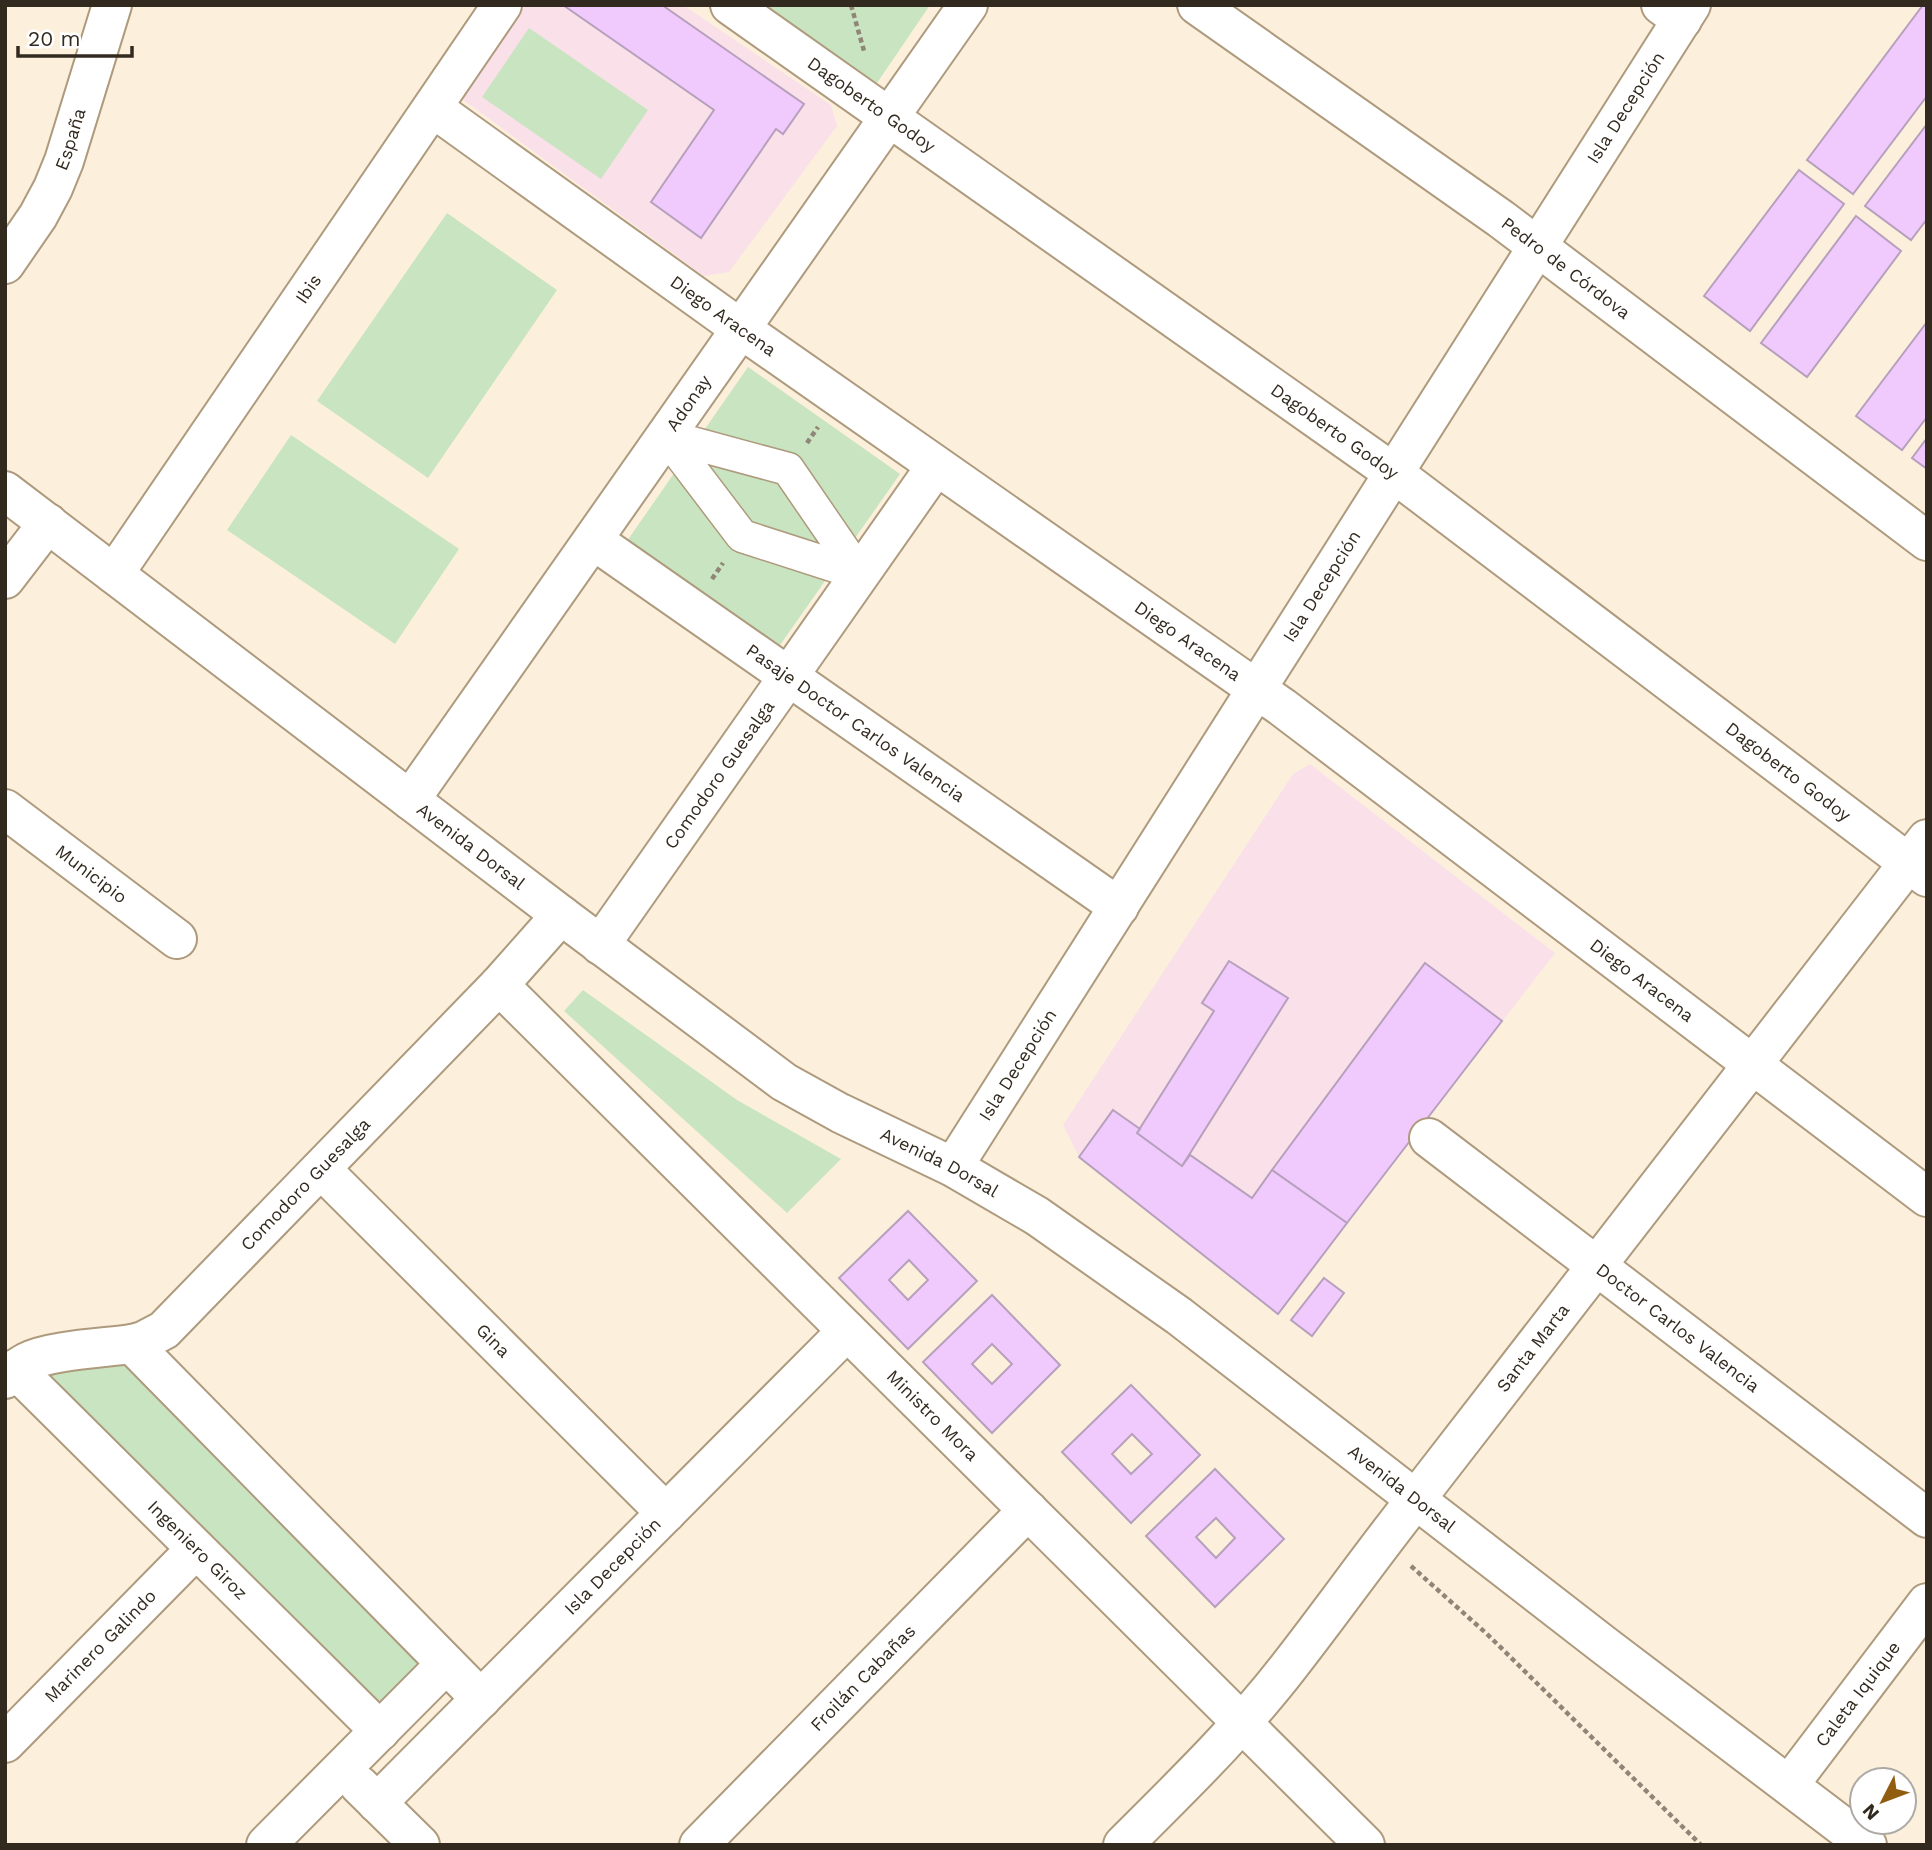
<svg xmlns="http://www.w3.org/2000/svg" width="1932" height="1850" viewBox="0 0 1932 1850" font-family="'Work Sans',sans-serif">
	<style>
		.education { fill: #f9e0e9 }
		.green { fill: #c9e4c0 }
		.building { fill: #f1cafd; stroke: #b6a0bc; stroke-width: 2; fill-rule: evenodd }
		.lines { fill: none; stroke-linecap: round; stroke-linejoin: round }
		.pedestrian-casing { stroke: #ae9a7d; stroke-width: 35 }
		.minor-casing { stroke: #ae9a7d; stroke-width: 42 }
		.tertiary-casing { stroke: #ae9a7d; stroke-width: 42 }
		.path { stroke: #908677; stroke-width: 4.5; stroke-dasharray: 5 3.5; stroke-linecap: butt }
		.pedestrian { stroke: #fff; stroke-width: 32 }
		.minor { stroke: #fff; stroke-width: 38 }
		.tertiary { stroke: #fff; stroke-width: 38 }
		.labels { text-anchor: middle; stroke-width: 6; stroke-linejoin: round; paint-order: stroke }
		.street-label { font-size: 18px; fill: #322a1f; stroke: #fff }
	</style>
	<rect width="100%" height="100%" fill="#fcf0dd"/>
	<path class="education" d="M526,5H683L831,105L837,126L729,272L704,276L462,99Z
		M1310,764L1555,953L1278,1314L1079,1157L1063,1125L1293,774Z"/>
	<path class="green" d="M763,5H930L877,83Z
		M529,28L648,110L601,179L482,97Z
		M447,213L557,290L428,478L317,401Z
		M748,367L900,474L778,648L627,541Z
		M291,435L459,549L395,644L227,530Z
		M583,990L737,1100L841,1159L787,1213L564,1011Z
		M133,1356L426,1657L372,1713L40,1380L57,1367Z"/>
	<path class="building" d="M563,5H662L804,104L783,134L776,129L701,238L651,202L714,110Z
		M1923,5H1927V96L1853,194L1807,160Z
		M1927,124V219L1911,240L1865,206Z
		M1799,170L1844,204L1750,331L1704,296Z
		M1856,216L1901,251L1807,377L1761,343Z
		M1927,322V417L1902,450L1856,416Z
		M1927,438V469L1912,458Z
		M1229,961L1288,998L1182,1166L1137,1133L1214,1011L1202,1003Z
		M1425,963L1502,1021L1347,1223L1272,1170Z
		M1113,1110L1140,1129L1137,1133L1182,1166L1190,1155L1252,1198L1272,1170L1347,1223L1278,1314L1079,1157Z
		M908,1211L977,1281L908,1349L839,1278ZM909,1260L928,1280L908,1300L889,1280Z
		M1324,1278L1344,1293L1312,1336L1291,1320Z
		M992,1295L1060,1365L992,1433L923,1362ZM992,1344L1012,1364L992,1384L972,1364Z
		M1131,1385L1200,1455L1131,1523L1062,1452ZM1132,1434L1152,1454L1131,1474L1112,1454Z
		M1215,1469L1284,1539L1215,1607L1146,1536ZM1216,1518L1235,1538L1216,1558L1196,1537Z"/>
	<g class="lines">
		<g class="pedestrian-casing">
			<path id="pedestrian" d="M666,436L788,469L860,574L742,536Z"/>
		</g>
		<g class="minor-casing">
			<g id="minor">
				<path id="s1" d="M730,5L1395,474L1927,877"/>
				<path id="s2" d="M1197,5L1501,219L1927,541"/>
				<path d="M1661,5L1682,20"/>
				<path id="s3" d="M433,108L741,329L1282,707L1927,1197"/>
				<path id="s4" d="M5,264L38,216L53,188L64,161L112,5"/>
				<path id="s5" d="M593,540L1119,907"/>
				<path id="s6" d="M114,574L502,5"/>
				<path d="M5,579L48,523"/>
				<path id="s7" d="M410,800L968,5"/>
				<path id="s8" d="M5,809L177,939"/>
				<path id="s9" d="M600,945L936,466"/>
				<path id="s10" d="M499,985L1365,1845"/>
				<path id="s11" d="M1429,1138L1927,1518"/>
				<path id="s12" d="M321,1169L666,1513"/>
				<path d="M132,1344L481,1699"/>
				<path id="s13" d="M15,1369L380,1731"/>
				<path id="s14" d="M5,1379C12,1372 19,1366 27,1362C50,1350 104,1348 132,1344L143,1341L164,1330L499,985L561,915"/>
				<path id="s15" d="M1416,1499L1927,839"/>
				<path id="s16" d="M5,1743L196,1549"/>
				<path d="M359,1785L420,1845"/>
				<path id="s17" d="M1789,1785L1927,1603"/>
				<path id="s18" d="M377,1803L847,1331"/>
				<path d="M266,1845L446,1664"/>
				<path id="s19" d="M699,1845L1028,1510"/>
			</g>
		</g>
		<g class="tertiary-casing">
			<g id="tertiary">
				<path id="s20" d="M5,491L561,915L784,1082L840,1113L953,1167L1037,1216L1179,1316L1605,1646L1867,1845"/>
				<path id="s21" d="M953,1167L1691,5"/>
				<path d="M1123,1845C1181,1787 1240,1730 1290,1665C1333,1610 1373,1553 1416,1499"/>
			</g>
		</g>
		<path class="path" d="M851,5L864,51
			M807,443L818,427
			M712,579L723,563
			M1411,1566L1487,1634L1701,1845"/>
		<use href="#pedestrian" class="pedestrian"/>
		<use href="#minor" class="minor"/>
		<use href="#tertiary" class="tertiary"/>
	</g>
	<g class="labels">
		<g class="street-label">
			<text dy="6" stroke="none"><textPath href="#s1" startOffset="173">Dagoberto Godoy</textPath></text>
			<text dy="6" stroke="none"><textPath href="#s21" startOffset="1255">Isla Decepción</textPath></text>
			<text dy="6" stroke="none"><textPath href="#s4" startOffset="142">España</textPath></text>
			<text dy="6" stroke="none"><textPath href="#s2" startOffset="453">Pedro de Córdova</textPath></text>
			<text dy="6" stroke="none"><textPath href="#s6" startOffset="345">Ibis</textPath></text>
			<text dy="6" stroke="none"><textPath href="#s3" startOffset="357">Diego Aracena</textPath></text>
			<text dy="6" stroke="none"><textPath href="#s7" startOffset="485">Adonay</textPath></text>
			<text dy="6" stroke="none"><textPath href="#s1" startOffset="740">Dagoberto Godoy</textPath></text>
			<text dy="6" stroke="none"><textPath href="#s21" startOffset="688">Isla Decepción</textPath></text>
			<text dy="6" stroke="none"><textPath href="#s3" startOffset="924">Diego Aracena</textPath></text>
			<text dy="6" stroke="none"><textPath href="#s5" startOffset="320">Pasaje Doctor Carlos Valencia</textPath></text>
			<text dy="6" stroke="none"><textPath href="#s1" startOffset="1307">Dagoberto Godoy</textPath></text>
			<text dy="6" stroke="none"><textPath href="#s9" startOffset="208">Comodoro Guesalga</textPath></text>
			<text dy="6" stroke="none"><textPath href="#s20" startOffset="586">Avenida Dorsal</textPath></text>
			<text dy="6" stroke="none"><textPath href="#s8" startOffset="108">Municipio</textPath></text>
			<text dy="6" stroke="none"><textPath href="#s3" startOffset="1491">Diego Aracena</textPath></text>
			<text dy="6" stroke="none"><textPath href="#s21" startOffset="121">Isla Decepción</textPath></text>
			<text dy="6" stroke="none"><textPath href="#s20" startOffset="1153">Avenida Dorsal</textPath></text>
			<text dy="6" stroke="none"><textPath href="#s14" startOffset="373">Comodoro Guesalga</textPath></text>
			<text dy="6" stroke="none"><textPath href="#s11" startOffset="313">Doctor Carlos Valencia</textPath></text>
			<text dy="6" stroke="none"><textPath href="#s12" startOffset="243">Gina</textPath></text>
			<text dy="6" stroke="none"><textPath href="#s15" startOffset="191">Santa Marta</textPath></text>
			<text dy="6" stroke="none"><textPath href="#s10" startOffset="611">Ministro Mora</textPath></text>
			<text dy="6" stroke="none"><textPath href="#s20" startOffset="1720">Avenida Dorsal</textPath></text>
			<text dy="6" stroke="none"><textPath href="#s13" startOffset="257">Ingeniero Giroz</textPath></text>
			<text dy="6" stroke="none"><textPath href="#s18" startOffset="334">Isla Decepción</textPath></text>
			<text dy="6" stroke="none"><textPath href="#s16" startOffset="136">Marinero Galindo</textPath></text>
			<text dy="6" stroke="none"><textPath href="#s19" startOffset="234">Froilán Cabañas</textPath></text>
			<text dy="6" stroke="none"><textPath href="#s17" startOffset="114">Caleta Iquique</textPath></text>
		</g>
	</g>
	<rect width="1932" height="1850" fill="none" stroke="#322a1f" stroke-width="14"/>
	<g transform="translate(1883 1801) rotate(228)"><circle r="33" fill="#ffffff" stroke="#adaaa5" stroke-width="2"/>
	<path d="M0-5L12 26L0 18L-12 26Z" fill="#915d10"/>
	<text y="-10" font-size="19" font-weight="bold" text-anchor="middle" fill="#322a1f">N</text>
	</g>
	<path d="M18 46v10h114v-10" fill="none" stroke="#322a1f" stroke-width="3.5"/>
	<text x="28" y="46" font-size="21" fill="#322a1f" stroke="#ffffff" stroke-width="5" paint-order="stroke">20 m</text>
</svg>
